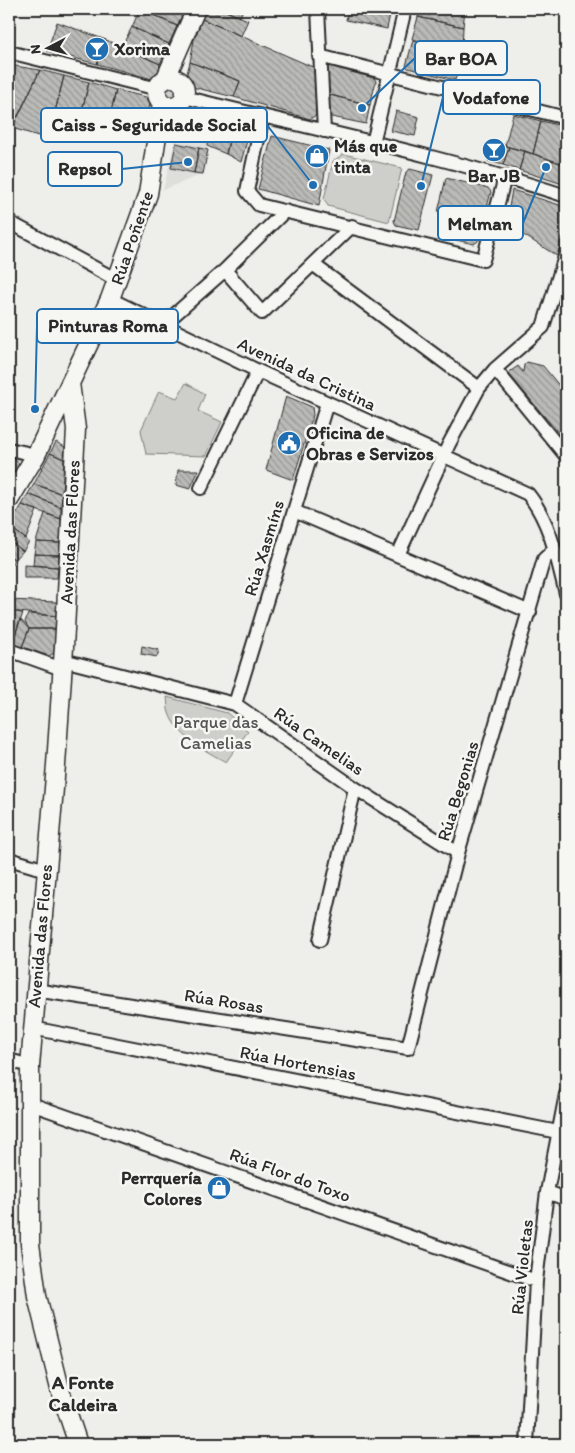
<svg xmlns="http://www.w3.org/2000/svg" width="575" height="1453" viewBox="0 0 575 1453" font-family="Itim,sans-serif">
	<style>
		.built { fill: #dededb }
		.green { fill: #cececa; stroke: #7c7c7a }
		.building { fill: url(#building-back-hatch); stroke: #2b2b2b }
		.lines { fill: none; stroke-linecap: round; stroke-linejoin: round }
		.street-casing { stroke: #2b2b2b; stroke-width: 16 }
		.secondary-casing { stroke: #2b2b2b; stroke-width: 21 }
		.street { stroke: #f6f6f2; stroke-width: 12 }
		.secondary { stroke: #f6f6f2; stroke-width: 18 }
		.labels { text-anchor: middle; stroke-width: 5; stroke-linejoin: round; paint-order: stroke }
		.poi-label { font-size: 18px; font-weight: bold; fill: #2b2b2b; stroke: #f6f6f2; text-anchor: start }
		.street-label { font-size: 18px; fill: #2b2b2b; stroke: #f6f6f2 }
		.park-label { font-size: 18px; fill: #545453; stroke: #f6f6f2 }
		.neighbourhood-label { font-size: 19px; font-weight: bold; fill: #2b2b2b; stroke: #f6f6f2 }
		.leader { fill: none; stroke: #1f6fb2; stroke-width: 2 }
		.callout-dot { fill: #1f6fb2; stroke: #f6f6f2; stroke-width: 2 }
		.callout { fill: #f6f6f2; stroke: #1f6fb2; stroke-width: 2 }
		.callout-label { font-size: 19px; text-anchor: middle; font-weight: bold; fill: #2b2b2b }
	</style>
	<defs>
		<pattern id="building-back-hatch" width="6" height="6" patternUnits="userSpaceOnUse" patternTransform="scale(1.25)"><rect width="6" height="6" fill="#babab7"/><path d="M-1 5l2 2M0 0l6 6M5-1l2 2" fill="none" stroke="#979795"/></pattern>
	</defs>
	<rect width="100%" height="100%" fill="#eeeeea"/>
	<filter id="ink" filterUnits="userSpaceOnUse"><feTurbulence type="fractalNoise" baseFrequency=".02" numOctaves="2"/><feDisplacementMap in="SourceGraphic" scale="10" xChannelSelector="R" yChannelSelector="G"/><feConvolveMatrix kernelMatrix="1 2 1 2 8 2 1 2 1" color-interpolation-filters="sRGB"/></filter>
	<g filter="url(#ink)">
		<path class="built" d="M186,114L208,141L203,174L163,190L181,118Z"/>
		<path class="green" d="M165 92a6 6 0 1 1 12 0a6 6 0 1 1-12 0Z
			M344,154L402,168L389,222L328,206L324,199L333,161Z
			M186,383L205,394L198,411L222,422L206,456L146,454L141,430L159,391L177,398Z
			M167,697L227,713L248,731L226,762C207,752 176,735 169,713C167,709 168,702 167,697Z"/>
		<path class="building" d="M140,9L177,26L169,44L132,27Z
			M141,9H185L177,26Z
			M206,9H221L248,20L241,36L202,19Z
			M221,9H243L240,17Z
			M348,9H391L387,29L346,20Z
			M419,9H465L463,27L418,17Z
			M418,17L463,27L462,51L412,39Z
			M202,19L315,68L316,115L310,119L234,97L240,81L190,62L194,40Z
			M57,22L106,40L97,64L47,51Z
			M132,27L169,44L160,64L122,46Z
			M106,40L160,64L158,76L152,79L97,64Z
			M413,40L462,51L461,61L455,80L408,68L406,66Z
			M190,62L240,81L234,97L184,85Z
			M9,65L40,70L18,117L9,112Z
			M329,66L374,78L376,81L370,105L326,94V68Z
			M40,70L64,76L48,139L12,128Z
			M64,76L89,82L80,119L55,112Z
			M89,82L116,90L108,126L80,119Z
			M116,90L146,97L150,103L145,135L108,126Z
			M326,94L370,105L366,124L327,116Z
			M187,108L234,119L226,154L207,146L208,141L183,110Z
			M396,111L419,117L415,136L391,131Z
			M513,114L541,121L533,154L505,146Z
			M234,119L252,123L241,162L226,154Z
			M541,121L566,127V154L563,164L533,154Z
			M272,136L329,150L319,206L258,189Z
			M493,141L509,147L503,165L488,161Z
			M176,143L199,148L194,173L171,168Z
			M509,147L525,151L519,170L503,165Z
			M199,148L208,150L203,174L194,173Z
			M525,151L566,165V185L519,170Z
			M410,169L433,175L419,230L396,225L394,221L406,172Z
			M446,178L488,188L491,192L478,241L474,244L438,236L442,214L438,212Z
			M512,190L566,207V223L557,256L506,224Z
			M527,362L543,366L562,389L566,386V442L508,373L518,366L523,372L524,365Z
			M286,396L312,407L313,415L293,480L266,470Z
			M56,442L65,447L64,459L50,453Z
			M50,453L64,459L62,494L34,484Z
			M9,455L20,464L10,476L9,475Z
			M178,470H199L190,489L176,485Z
			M34,484L62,494L61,507L28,494Z
			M28,494L61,507V519L22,505Z
			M22,505L37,510L26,539L9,526Z
			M45,513L61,519L60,543L36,542Z
			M9,526L29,542L23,551L9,540Z
			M9,540L23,551L15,560L9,555Z
			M36,542L60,543L59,555L34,554Z
			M34,554L59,555L58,567L33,565Z
			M9,555L15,560L9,567Z
			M24,565L58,567L57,578H24Z
			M9,585L13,588L9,599Z
			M9,600L57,602L56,616L9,611Z
			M9,611L23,613L12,644L9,642Z
			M28,614L56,616V629H29L25,622Z
			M20,619L29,629L22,647L12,644Z
			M29,629H56L54,653L49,656L22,647Z
			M142,646L159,650L157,657L141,654Z"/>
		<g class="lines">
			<g class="street-casing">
				<path id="street" d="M318,9L324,131
					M9,52L158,89
					M319,56L566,118
					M184,97C312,129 441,155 566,196
					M263,116L247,191L259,205L483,260L505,177
					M373,143L405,9
					M9,222L117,280
					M314,265L479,388
					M225,270L262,313L352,226
					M110,299L258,371L528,494C551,523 557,559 566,594
					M164,324L225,270L285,211
					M495,369L566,456
					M9,449L36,455
					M201,488L258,371
					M294,511L530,612
					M398,555L449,444L479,388L495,369L543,327L566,253
					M9,650L62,669
					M63,660L235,704L355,788L458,853
					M235,704L327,403
					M9,859L46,870
					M320,940L355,788
					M35,990L408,1048L458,853L544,559L554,550
					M32,1028L558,1132
					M9,1060L30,1066
					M31,1104L536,1281
					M547,1192L566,1199
					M527,1444L536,1281L547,1192L566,1094"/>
			</g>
			<g class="secondary-casing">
				<path id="secondary" d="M157 92a14 14 0 1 1 28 0a14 14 0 1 1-28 0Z
					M165,80L196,9
					M70,383L76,429L64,647L56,765L30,1066V1244L37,1296L61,1393L78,1444
					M9,500L36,455L110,299L148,194L162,103"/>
			</g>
			<use href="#street" class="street"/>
			<use href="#secondary" class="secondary"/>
		</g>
	</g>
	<defs>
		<g id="bar-disc" transform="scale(1.25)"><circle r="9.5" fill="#1f6fb2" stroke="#f6f6f2"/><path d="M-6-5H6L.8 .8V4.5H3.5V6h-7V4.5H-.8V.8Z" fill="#fff"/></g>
		<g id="shop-disc" transform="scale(1.25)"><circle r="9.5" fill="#1f6fb2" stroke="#f6f6f2"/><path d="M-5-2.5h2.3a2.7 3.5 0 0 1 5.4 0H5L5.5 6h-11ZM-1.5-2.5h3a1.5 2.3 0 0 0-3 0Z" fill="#fff"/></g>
		<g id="civic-disc" transform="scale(1.25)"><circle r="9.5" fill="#1f6fb2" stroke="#f6f6f2"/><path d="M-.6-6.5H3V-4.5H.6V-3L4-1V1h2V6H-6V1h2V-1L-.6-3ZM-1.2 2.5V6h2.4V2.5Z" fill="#fff"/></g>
	</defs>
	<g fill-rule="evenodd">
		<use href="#bar-disc" x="97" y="49"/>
		<use href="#bar-disc" x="494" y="150"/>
		<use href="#shop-disc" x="317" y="156"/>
		<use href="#civic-disc" x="289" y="443"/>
		<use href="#shop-disc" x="219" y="1188"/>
	</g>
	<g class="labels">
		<g class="poi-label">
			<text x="114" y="55">Xorima</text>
			<text x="334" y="152">Más que<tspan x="334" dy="21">tinta</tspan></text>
			<text x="494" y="182" text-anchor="middle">Bar JB</text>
			<text x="306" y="439">Oficina de<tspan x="306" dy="21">Obras e Servizos</tspan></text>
			<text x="202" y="1184" text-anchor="end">Perrquería<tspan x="202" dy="21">Colores</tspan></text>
		</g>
		<g class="street-label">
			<text transform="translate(132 238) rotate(-71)" y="6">Rúa Poñente</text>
			<text transform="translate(307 374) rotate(25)" y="6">Avenida da Cristina</text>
			<text transform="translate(70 532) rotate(-87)" y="6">Avenida das Flores</text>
			<text transform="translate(264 548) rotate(-73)" y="6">Rúa Xasmíns</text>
			<text transform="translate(319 741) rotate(35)" y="6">Rúa Camelias</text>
			<text transform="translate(458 791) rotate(-73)" y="6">Rúa Begonias</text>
			<text transform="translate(40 936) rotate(-85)" y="6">Avenida das Flores</text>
			<text transform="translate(224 1001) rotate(9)" y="6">Rúa Rosas</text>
			<text transform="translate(298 1063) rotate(11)" y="6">Rúa Hortensias</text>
			<text transform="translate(290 1175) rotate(20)" y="6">Rúa Flor do Toxo</text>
			<text transform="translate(522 1267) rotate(-84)" y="6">Rúa Violetas</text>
		</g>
		<g class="park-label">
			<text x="216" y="728">Parque das<tspan x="216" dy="21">Camelias</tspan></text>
		</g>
		<g class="neighbourhood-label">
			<text x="83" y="1389">A Fonte<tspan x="83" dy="22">Caldeira</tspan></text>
		</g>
	</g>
	<path class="leader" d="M362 108L415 58M421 186L443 97M313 185L267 125M188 162L122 169M546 167L523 223M35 409L37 326"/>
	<g class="callout-dot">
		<circle cx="362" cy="108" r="5"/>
		<circle cx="421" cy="186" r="5"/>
		<circle cx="313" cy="185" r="5"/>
		<circle cx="188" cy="162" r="5"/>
		<circle cx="546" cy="167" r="5"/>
		<circle cx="35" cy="409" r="5"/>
	</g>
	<g class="callout">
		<rect x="415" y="41" width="92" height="34" rx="5"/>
		<rect x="443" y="80" width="97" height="34" rx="5"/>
		<rect x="41" y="108" width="226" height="34" rx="5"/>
		<rect x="48" y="152" width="74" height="34" rx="5"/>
		<rect x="438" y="206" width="85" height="34" rx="5"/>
		<rect x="37" y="309" width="141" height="34" rx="5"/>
	</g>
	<g class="callout-label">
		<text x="461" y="65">Bar BOA</text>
		<text x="491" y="104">Vodafone</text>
		<text x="154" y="131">Caiss - Seguridade Social</text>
		<text x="85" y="175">Repsol</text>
		<text x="480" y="230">Melman</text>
		<text x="108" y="332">Pinturas Roma</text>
	</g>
	<rect width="575" height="1453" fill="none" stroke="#f6f6f2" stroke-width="30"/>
	<rect x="15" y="15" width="545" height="1423" fill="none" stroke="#2b2b2b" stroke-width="2" filter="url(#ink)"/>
	<g transform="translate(48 48) rotate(264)" stroke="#f6f6f2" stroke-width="4" paint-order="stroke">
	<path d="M0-4L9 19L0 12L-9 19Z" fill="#2b2b2b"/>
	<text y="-8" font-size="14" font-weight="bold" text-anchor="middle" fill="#2b2b2b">N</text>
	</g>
</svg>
